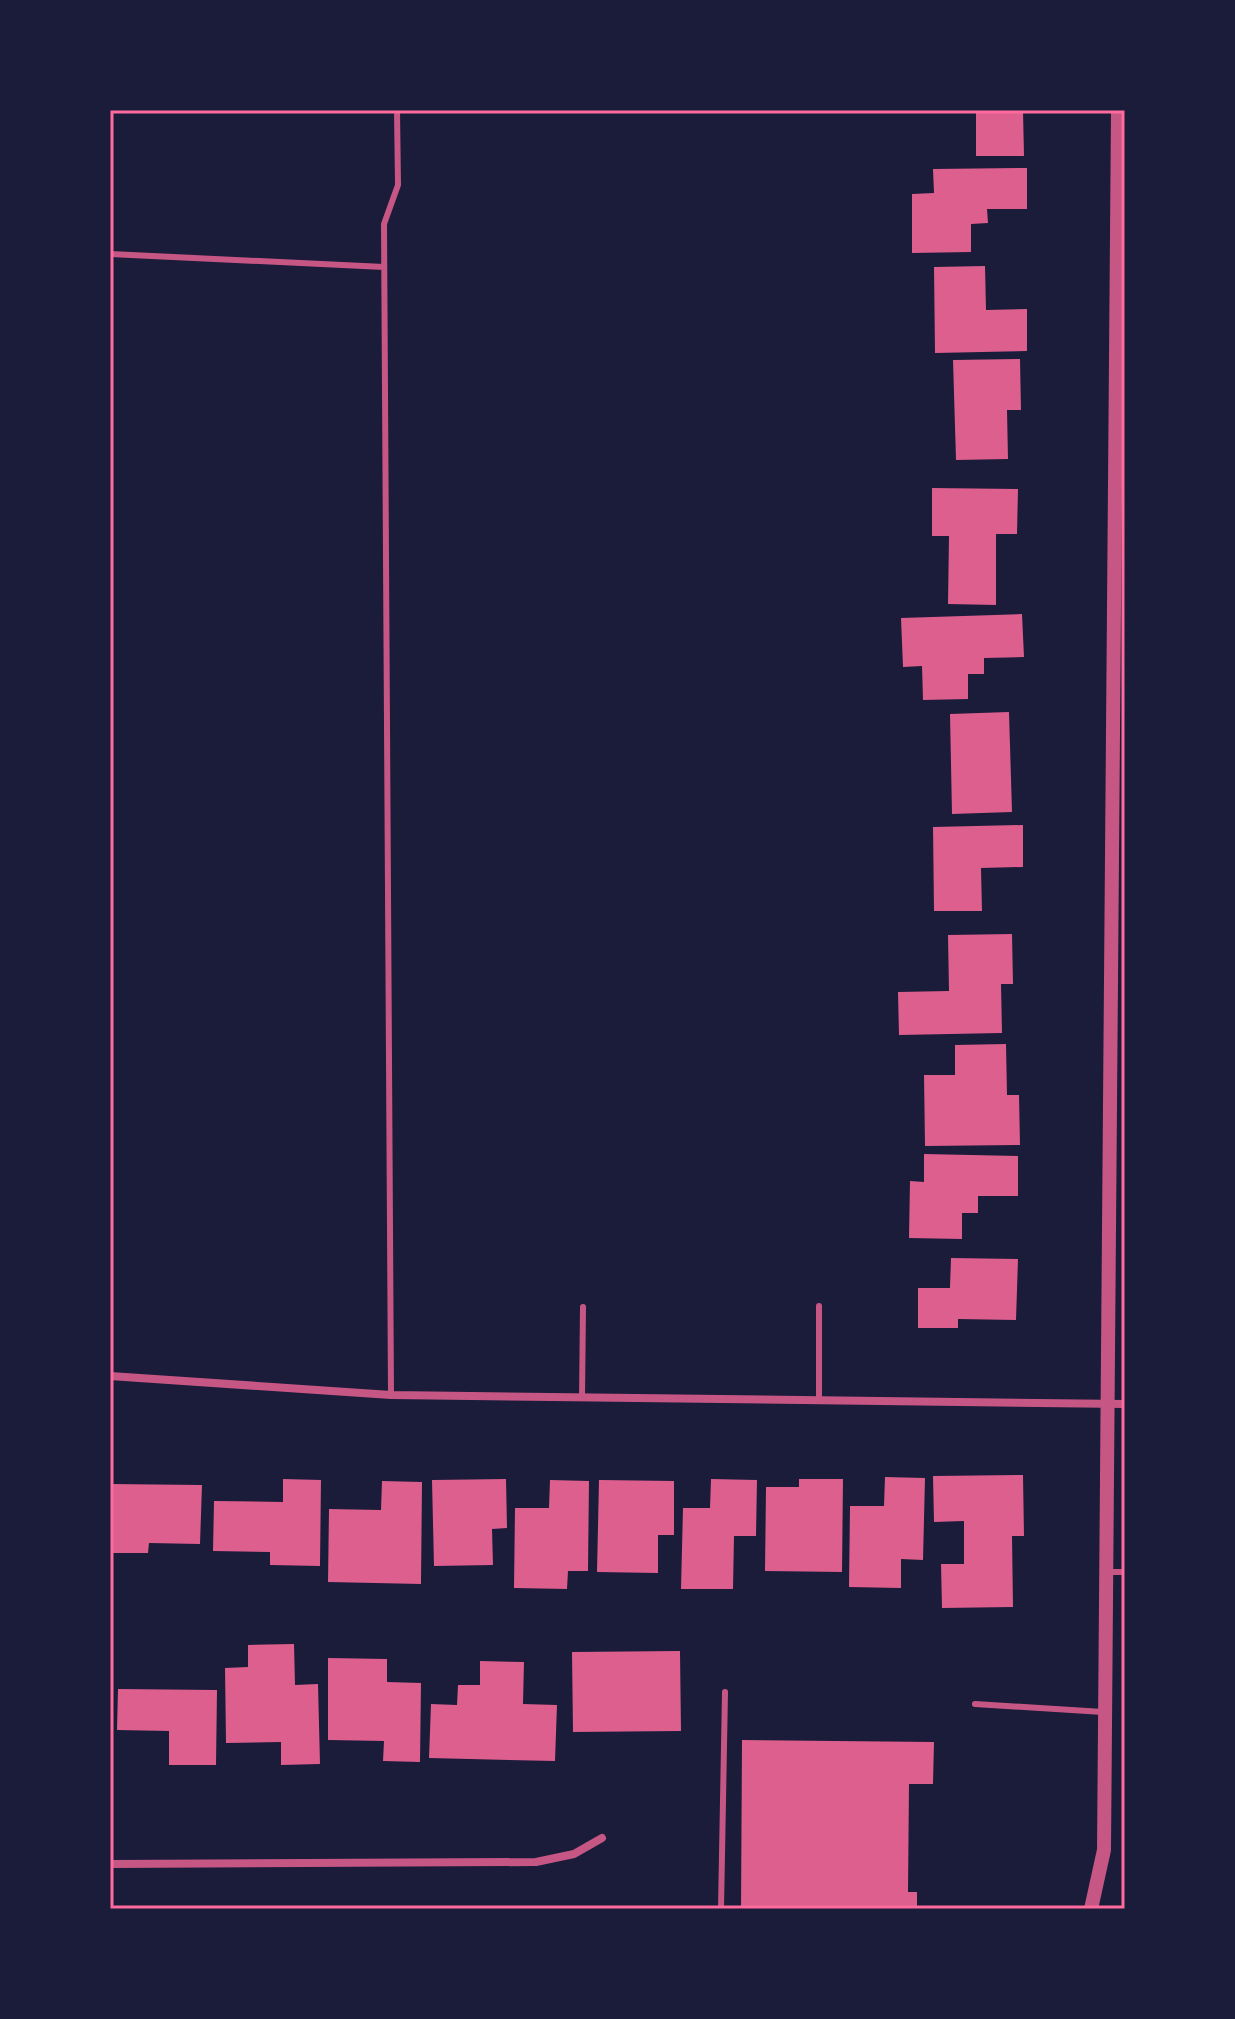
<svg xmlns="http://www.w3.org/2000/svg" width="1235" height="2019" viewBox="0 0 1235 2019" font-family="Roboto,sans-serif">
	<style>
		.building { fill: #dd5f8e }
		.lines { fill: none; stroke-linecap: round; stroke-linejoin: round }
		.service { stroke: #c65784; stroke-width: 6 }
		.minor { stroke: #c65784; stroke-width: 8 }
		.tertiary { stroke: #c65784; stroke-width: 14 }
		.neatline { fill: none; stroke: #ff6b9d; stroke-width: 3 }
	</style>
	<rect width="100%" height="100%" fill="#1b1b3a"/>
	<path class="building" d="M935,110H974V113H935Z
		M976,110H1023L1024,156H976Z
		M1027,168V209H987L988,223L971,224V252L912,253V194L934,193L933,169Z
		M985,266L986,310L1027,309V351L935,353L934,267Z
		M1020,359L1021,410H1007L1008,459L956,460L953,360Z
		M932,488L1018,489L1017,534H996V605L948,604L949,536H932Z
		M1022,614L1024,657L984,658V674H968V699L923,700L922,666L903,667L901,618Z
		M1009,712L1012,812L952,814L950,714Z
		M1023,825V867L981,868L982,911H934L933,827Z
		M1012,934L1013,984H1001L1002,1033L899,1035L898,992L949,991L948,935Z
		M1006,1044L1007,1095H1019L1020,1145L925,1146L924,1075H955V1045Z
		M924,1154L1018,1156V1196H978V1213H962V1239L909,1238L910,1181L924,1182Z
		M951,1258L1018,1259L1016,1320L958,1319V1328H918V1288H950Z
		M1023,1475L1024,1536H1012L1013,1607L942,1608L941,1564H964V1521L934,1522L933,1476Z
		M885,1477L925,1478L923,1560L901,1559V1588L849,1587L850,1506H884Z
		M283,1479L321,1480L320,1566L270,1565V1552L213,1551L214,1501L283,1502Z
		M506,1479L507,1528L492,1529L493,1565L434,1566L432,1480Z
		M711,1479L757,1480L756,1536H734L733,1589H681L683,1508H710Z
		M799,1479H843L842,1572L765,1571L766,1487H799Z
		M550,1480L589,1481L588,1571H568L567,1589L514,1588L515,1508H549Z
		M599,1480L674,1481V1535H658V1573L597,1572Z
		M382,1481L422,1482L421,1584L328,1582L329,1509L381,1510Z
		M110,1484L202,1485L200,1544L149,1543L148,1553H110Z
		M294,1644L295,1685L318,1684L320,1764L281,1765V1742L226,1743L225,1668L248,1667V1645Z
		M680,1651L681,1731L573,1732L572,1652Z
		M328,1658L387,1659V1682L421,1683L420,1762L383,1761L384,1741L328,1740Z
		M480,1661L524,1662L523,1704L557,1705L555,1761L429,1758L431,1704L457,1705L458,1685H480Z
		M118,1689L217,1690L216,1765H169V1731L117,1730Z
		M742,1740L934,1742L933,1784H909L908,1892H917V1909H741Z"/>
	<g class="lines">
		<path class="service" d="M110,254L384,267
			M819,1306V1400
			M391,1395L384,224L398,185L397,110
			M582,1398L583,1307
			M1109,1572H1125
			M975,1704L1103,1712
			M721,1909L725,1692"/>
		<path class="minor" d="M110,1376L391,1395L1125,1404
			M110,1864L536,1862L574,1854L602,1838"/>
		<path class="tertiary" d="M1091,1909L1104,1850L1118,110"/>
	</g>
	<rect width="1235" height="2019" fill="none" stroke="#1b1b3a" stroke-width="224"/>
	<rect x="112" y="112" width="1011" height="1795" class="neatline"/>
</svg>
